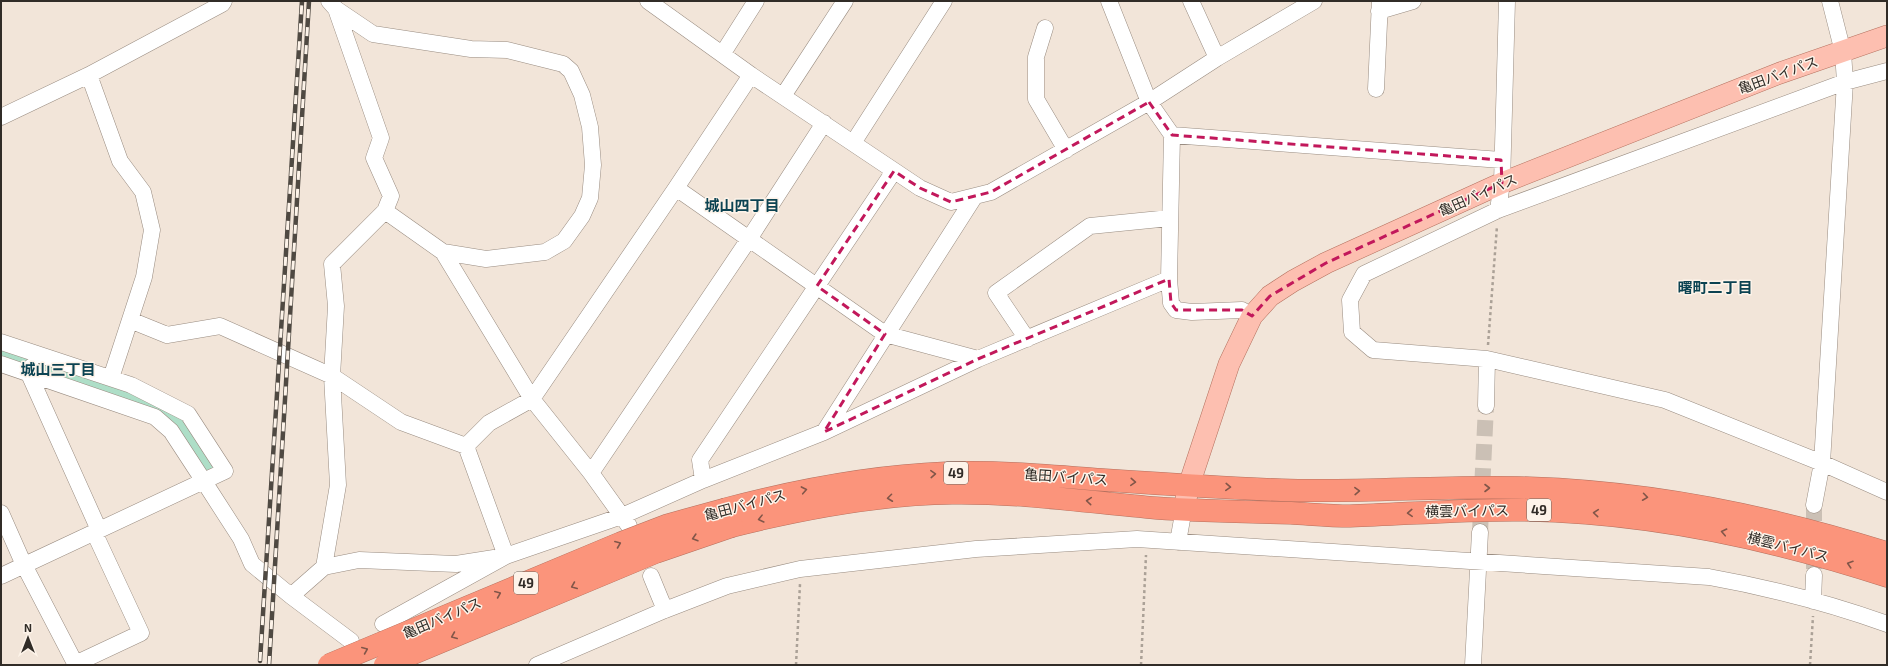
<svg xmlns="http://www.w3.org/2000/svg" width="1888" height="666" viewBox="0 0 1888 666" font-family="'Exo 2','Noto Sans JP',sans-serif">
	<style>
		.green { fill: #aedec7 }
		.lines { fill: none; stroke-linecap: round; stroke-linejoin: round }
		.minor-tunnel { stroke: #cbc0b5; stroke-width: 16; stroke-dasharray: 16 8; stroke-linecap: butt }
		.minor-casing { stroke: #998c81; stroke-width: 17 }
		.major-casing { stroke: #b4705e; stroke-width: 22 }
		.highway-casing { stroke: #b4705e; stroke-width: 23 }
		.path { stroke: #aba197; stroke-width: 2.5; stroke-dasharray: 3 3; stroke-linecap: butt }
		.minor { stroke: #fff; stroke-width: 16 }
		.major { stroke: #fdbfb0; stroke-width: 21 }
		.highway { stroke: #fb947b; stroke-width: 22 }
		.rail-casing { stroke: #4f4942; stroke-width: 4.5 }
		.rail { stroke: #fdf3e9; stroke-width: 3; stroke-dasharray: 9; stroke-linecap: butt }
		.highway-bridge-casing { stroke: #b4705e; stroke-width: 23; stroke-linecap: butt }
		.highway-bridge { stroke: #fb947b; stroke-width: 22 }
		.oneway { stroke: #825649 }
		.marked { fill: none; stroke: #c2185b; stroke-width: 3; stroke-dasharray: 8 5; stroke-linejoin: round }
		.labels { text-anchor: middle; stroke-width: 3; stroke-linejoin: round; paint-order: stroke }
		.shield { fill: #fdf3e9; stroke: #6e6861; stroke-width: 1 }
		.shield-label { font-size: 13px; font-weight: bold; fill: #312c27 }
		.street-label { font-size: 14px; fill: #312c27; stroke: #fdf3e9 }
		.neighbourhood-label { font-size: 15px; font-weight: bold; fill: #0c4352; stroke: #fdf3e9 }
	</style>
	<rect width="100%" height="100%" fill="#f2e5d9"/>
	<path class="green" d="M1,346L117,385L183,416L216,468L207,471L166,416L1,358Z"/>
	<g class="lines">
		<path class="minor-tunnel" d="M1814,505V575
			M1480,532L1486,406"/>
		<g class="minor-casing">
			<path id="minor" d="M329,1L336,9L373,34L471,49L507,50L563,64L571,71L582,95L590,127L593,165L590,198L582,216L564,241L545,252L486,259L443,252L385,211
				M648,1L751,75L920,188L951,202L991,192L1149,102L1217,58L1314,1
				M1109,1L1149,102L1172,135L1169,279L1171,303L1176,310L1192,312L1242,310L1252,316
				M1191,1L1217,58
				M1379,11L1413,1
				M1045,28L1036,57V99L1066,150
				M723,53L756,1
				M1887,71L1845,82L1498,210L1364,274L1350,300L1352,332L1373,350L1487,359L1665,400L1822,463L1887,492
				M89,75L120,161L143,192L152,230L144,277L111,378
				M1376,89L1380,1
				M783,96L845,1
				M1,117L89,75L222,4L224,1
				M1172,135L1501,160
				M853,143L944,1
				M676,188L885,334L978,359
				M1498,210L1502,183L1507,1
				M443,252L532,399L591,473L629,526
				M130,320L167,335L220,326L332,376L401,422L466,446L506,556
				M1027,339L996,293L1090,226L1170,218
				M1,342L131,385L188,414L225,471L1,576
				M1,364L155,417L171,431L203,480L241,539L252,564L291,596L351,641
				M31,367L29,374L99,530
				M1486,406L1487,359
				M824,432L975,196
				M466,446L489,423L532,399L676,188L751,75
				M591,473L749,239L824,123
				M703,480L700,460L894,171
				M1814,505L1822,463L1845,82L1843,52L1830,1
				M1,513L24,565L76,665
				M1178,542L1184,508
				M324,567L338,485L332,376L336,306L332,264L385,211L391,196L374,158L381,138L336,9
				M651,576L665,610
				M291,596L324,567L359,560L456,564L494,558
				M1813,601L1814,575
				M383,624L506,556L622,516L703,480L824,432L978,359L1169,279
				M75,664L141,633L94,532
				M537,665L665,610L727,586L800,569L976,549L1137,539L1709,577C1770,588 1829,603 1887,624
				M1473,665L1480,532"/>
		</g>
		<g class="major-casing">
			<path id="major" d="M1184,508L1189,485L1229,364L1252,316L1270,296L1293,281L1326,263L1502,183L1780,73L1887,36"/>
		</g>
		<g class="highway-casing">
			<path id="highway" d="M726,509C798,490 871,476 946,473C999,471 1052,476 1105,480C1164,484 1223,488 1281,490C1364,493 1446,485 1529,488C1652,492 1770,516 1887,553
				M732,526C804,508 878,494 952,493C1020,492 1088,502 1156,508C1201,511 1246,512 1291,513C1310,514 1330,516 1350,516C1408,514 1467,509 1525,510C1649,512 1770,538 1887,576"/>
		</g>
		<path class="path" d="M1488,345L1497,226
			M796,665L800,584
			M1141,665L1146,555
			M1810,665L1813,616"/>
		<use href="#minor" class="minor"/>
		<use href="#major" class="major"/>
		<use href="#highway" class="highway"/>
		<g class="rail-casing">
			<path id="rail" d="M260,661L302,1
				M269,665L309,1"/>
		</g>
		<use href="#rail" class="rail"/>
		<g class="highway-bridge-casing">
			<path id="highway-bridge" d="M329,665L621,543L668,525L726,509
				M385,665L656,552L732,526"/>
		</g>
		<use href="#highway-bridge" class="highway-bridge"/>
	</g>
	<defs><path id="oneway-chevron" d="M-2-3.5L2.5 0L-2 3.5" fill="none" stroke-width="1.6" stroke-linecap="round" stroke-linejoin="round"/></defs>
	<g class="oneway">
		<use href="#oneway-chevron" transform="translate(933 474) rotate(-3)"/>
		<use href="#oneway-chevron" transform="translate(1133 482) rotate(4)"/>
		<use href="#oneway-chevron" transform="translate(1228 487) rotate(3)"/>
		<use href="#oneway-chevron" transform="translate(1487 488)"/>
		<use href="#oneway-chevron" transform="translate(804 490) rotate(-11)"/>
		<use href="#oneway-chevron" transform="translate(1357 491) rotate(-2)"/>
		<use href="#oneway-chevron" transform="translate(1645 497) rotate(8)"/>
		<use href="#oneway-chevron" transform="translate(890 498) rotate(173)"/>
		<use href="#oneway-chevron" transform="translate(1089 501) rotate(-175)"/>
		<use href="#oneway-chevron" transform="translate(1410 513) rotate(177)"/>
		<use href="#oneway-chevron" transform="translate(1596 513) rotate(-175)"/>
		<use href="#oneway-chevron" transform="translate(761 519) rotate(166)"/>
		<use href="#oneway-chevron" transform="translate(1724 532) rotate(-168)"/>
		<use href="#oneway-chevron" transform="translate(695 538) rotate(163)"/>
		<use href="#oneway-chevron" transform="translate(618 544) rotate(-22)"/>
		<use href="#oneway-chevron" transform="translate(1850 564) rotate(-162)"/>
		<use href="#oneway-chevron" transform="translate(574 586) rotate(157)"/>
		<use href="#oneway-chevron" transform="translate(498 594) rotate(-23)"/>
		<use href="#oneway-chevron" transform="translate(454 636) rotate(157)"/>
		<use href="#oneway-chevron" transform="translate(365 650) rotate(-23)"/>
	</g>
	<path class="marked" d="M1149,102L1172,135L1501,160L1502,183L1326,263L1270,296L1252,316L1242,310H1176L1171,303L1169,279L978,359L824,432L885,334L817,286L894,171L920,188L951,202L991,192Z"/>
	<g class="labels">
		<g class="shield">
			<rect x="944" y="462" width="24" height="22" rx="3"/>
			<rect x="1527" y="499" width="24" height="22" rx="3"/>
			<rect x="514" y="572" width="24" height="22" rx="3"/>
		</g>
		<g class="shield-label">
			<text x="956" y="478">49</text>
			<text x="1539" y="515">49</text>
			<text x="526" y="588">49</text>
		</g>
		<g class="street-label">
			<text transform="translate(1778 75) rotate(-20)" y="5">亀田バイパス</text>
			<text transform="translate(1478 195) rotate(-24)" y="5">亀田バイパス</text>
			<text transform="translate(1066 477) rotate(4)" y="5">亀田バイパス</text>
			<text transform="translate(745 505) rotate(-15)" y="5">亀田バイパス</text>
			<text transform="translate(1467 511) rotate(-1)" y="5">横雲バイパス</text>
			<text transform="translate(1788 547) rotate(14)" y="5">横雲バイパス</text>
			<text transform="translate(442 618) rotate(-23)" y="5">亀田バイパス</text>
		</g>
		<g class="neighbourhood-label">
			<text x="742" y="211">城山四丁目</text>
			<text x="1715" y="293">曙町二丁目</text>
			<text x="58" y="375">城山三丁目</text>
		</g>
	</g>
	<rect width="1888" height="666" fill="none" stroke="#312c27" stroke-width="4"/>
	<g transform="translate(28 638)" stroke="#fdf3e9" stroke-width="3" paint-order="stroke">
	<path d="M0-3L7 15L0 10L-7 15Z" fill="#312c27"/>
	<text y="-6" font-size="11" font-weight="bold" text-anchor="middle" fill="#312c27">N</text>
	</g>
</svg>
